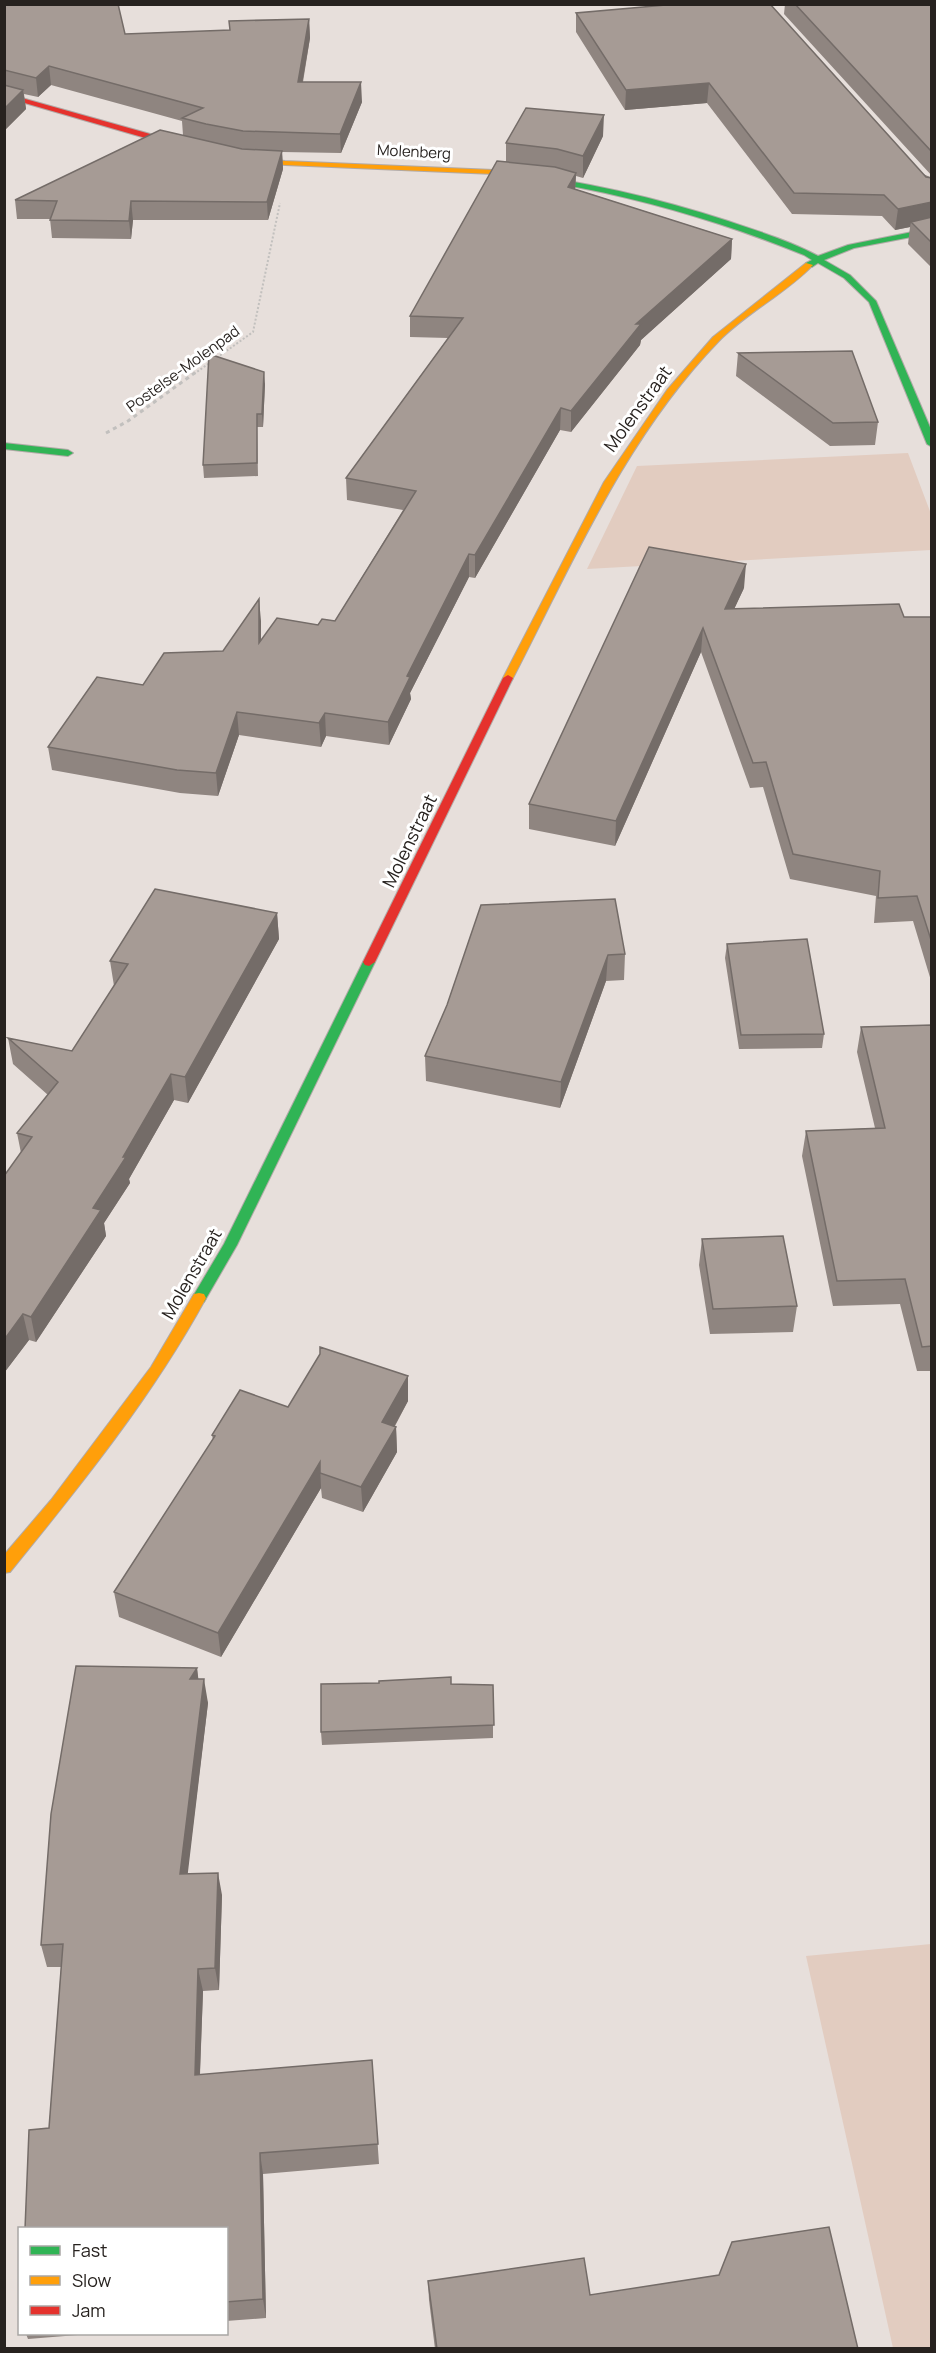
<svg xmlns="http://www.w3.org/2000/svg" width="936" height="2353" viewBox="0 0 936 2353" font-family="Manrope,sans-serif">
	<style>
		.green { fill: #e2ccc0 }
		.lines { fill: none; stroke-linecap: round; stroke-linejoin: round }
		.fast-casing { stroke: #b1aaa7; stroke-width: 2 }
		.slow-casing { stroke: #b1aaa7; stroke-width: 2 }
		.jam-casing { stroke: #b1aaa7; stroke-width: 2 }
		.path-far1 { stroke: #c2c0be; stroke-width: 2; stroke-dasharray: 2 2; stroke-linecap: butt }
		.path { stroke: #c2c0be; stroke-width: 3; stroke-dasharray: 4 4; stroke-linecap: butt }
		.fast { fill: #30b455; fill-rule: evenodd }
		.slow { fill: #ff9f0a; fill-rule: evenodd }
		.jam { fill: #e5322d; fill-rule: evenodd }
		.wall { fill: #8f8580 }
		.shaded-wall { fill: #746c68 }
		.building { fill: #a69b95; stroke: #746c68; stroke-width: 1.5 }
		.labels { text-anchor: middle; stroke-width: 6; stroke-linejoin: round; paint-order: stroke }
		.far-street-label { font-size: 15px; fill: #27221f; stroke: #fff }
		.street-label { font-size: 18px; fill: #27221f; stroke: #fff }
	</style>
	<rect width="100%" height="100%" fill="#e7dfdb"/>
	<path class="green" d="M908,453L931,514V550L587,569L637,466Z
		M931,1944V2348H893L806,1956Z"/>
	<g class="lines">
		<g class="fast-casing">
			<path id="fast" d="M494,170C573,179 652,196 728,221C758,231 790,241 818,256L848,245L932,228V233L854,248L824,260L850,275L876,301L932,432V447L927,444L869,302L844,278L818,263L812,267H806V263L812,260L804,255C732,226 658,203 581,188C552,182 521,180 491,174V170Z
				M4,443L68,450L73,453L68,456L4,449Z
				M369,958L375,962L237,1245L204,1302H194L192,1298L224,1244L363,962Z"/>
		</g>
		<g class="slow-casing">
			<path id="slow" d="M235,156L285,161L494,170L498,172L494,174L285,165L238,160H235Z
				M806,263L813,265C785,294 746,313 718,342C626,437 573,562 513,678L512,680H504L503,678L604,482L667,390L713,337Z
				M199,1293L204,1294L206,1298C152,1397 81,1485 10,1572L4,1573V1555L51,1500L151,1367L194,1294Z"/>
		</g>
		<g class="jam-casing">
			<path id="jam" d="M4,93L193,146L194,148L187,150L4,97Z
				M508,675L513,678L375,962L369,966L365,965L363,962L503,678Z"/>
		</g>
		<path class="path-far1" d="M194,374L253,332L280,203"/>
		<path class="path" d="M106,433L128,421L196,372"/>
		<use href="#fast" class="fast"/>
		<use href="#slow" class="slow"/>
		<use href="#jam" class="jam"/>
	</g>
	<path class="wall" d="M4,4L125,34L230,30L309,19L310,38L303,82L362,102L341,153L282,152L283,169L268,220H133L131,239L52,238L50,219H17L15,200L183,135L182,121L51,85L38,97L24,94L26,109L4,131Z
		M785,4H932V176L784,14Z
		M576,13L932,178V268L908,244L910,227L895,230L882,216L792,214L707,103L625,110L576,32Z
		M603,136L583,178L576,176L575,189L732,239L731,259L641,340L640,345L571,432L560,430L475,578L469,577L410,693L411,699L389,745L326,736L321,747L239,735L218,796L180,793L52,770L48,747L143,685L223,651L261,621V640L335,621L403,510L347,500L346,478L448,338L410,337V316L506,162V143Z
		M738,353L878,422L875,445L830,446L736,376Z
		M265,384L263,427H257L258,476L204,478L203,465Z
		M744,588L734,609L904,617H932V984L913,921L874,923L876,896L790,879L763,787L750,788L701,652L615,846L529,829V804Z
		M481,905L625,954L624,980L606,981L560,1108L426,1081L425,1056L447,1005Z
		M277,913L279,939L188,1103L174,1100L129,1179L130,1183L104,1223L106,1236L36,1342L29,1340L4,1373L21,1153L17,1133L48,1095L13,1064L8,1038L72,1051L114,986L110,961Z
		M727,944L824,1034L822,1048L739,1049L725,958Z
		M932,1025V1371H917L900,1304L833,1306L802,1156L806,1131L875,1128L857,1052L861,1027Z
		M702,1239L797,1306L793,1332L710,1334L699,1265Z
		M408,1376V1401L395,1426L396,1427L397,1452L363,1512L322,1498L321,1488L221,1657L119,1617L114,1592L213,1440L212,1435L288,1407Z
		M197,1668L198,1679L208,1703L187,1874L222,1895L219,1990L203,1991L200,2075L372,2060L379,2164L263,2174L266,2318L226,2321V2229L49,2128L61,1967H47L41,1945Z
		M451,1684L493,1685V1738L322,1745L321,1732Z
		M428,2281L590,2295L858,2349H435L429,2300Z
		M26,2334H90L28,2339Z"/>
	<path class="shaded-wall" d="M309,19L310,38L299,102L298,82Z
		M49,66L51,85L38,97L36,78Z
		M361,82L362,102L341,153L340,134Z
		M709,83L707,103L625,110L626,90Z
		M23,90L26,109L4,131V109Z
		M604,115L603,136L583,178V156Z
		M282,151L283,169L268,220L267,202Z
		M576,173L575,192L568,187Z
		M131,201L133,220L131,239L129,221Z
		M932,202V223L911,222L910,227L895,230L898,209Z
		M732,239L731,259L641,340L640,345L571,432V411L636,324Z
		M264,372L265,384L263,427L262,414Z
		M561,408L560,430L475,578V555Z
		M469,554V577L410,693L411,699L389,745L388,722L407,676Z
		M746,564L744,588L723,633L725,609Z
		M259,599L261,621V665L259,643Z
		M703,628L701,652L615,846L616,821Z
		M237,712L239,735L218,796L216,773Z
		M325,713L326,736L321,747L319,723Z
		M277,913L279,939L188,1103L185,1077Z
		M608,955L606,981L560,1108L561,1082Z
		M171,1074L174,1100L129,1179L130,1183L104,1223L106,1236L36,1342L31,1317L93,1208Z
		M23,1314L29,1340L4,1373V1340Z
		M408,1376V1401L383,1447L382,1422Z
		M396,1427L397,1452L363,1512L361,1487Z
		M320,1462L321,1488L221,1657L218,1633Z
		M197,1668L200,1692L190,1679Z
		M204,1679L208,1703L185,1897L180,1874Z
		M218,1873L222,1895L219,1990L215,1968Z
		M198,1969L203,1991L199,2096L195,2075Z
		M260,2153L263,2174L266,2318L263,2299Z"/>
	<path class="building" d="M4,4H118L125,34L230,30L229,21L309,19L298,82H361L340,134L243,131L206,124L182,118L203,108L49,66L36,78L4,70Z
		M677,4H770L926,177L932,178V202L898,209L884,195L794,193L709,83L626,90L576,13Z
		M795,4H932V152Z
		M4,85L23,90L4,109Z
		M526,108L604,115L583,156L557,149L506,143Z
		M160,130L242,149L282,151L267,202L131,201L129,221L50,220L57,201L15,200Z
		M497,161L555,167L576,173L568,187L732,239L636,324H641L571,411L561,408L475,555L469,554L407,676L410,677L388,722L325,713L319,723L237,712L216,773L177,770L48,747L97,677L143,685L164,653L223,651L259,599V643L277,618L318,625L322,619L335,621L416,491L346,478L463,318L410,316Z
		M932,217V243L911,222Z
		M852,351L878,422L833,423L738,353Z
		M209,354L264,372L262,414H257V463L203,465Z
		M649,547L746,564L725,609L899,604L904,617H932V943L917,896L878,898L880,871L793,854L766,762L753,763L703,628L616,821L529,804Z
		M155,889L277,913L185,1077L171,1074L123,1157H126L93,1208L101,1210L31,1317L23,1314L4,1340V1176L32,1137L17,1133L58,1082L8,1038L72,1051L128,964L110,961Z
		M615,899L625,954L608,955L561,1082L425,1056L447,1005L481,905Z
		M807,939L824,1034L741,1035L727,944Z
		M932,1025V1346L922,1347L905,1279L837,1281L806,1131L885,1128L861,1027Z
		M783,1236L797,1306L713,1309L702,1239Z
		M320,1347L408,1376L382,1422L396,1427L361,1487L320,1473V1462L218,1633L114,1592L215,1436L212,1435L240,1390L288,1407L320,1354Z
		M76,1666L197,1668L190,1679H204L180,1874L218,1873L215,1968L198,1969L195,2075L372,2060L378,2144L260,2153L263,2299L226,2302V2229H25L29,2130L49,2128L63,1944L41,1945L51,1814Z
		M451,1677V1684L493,1685L494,1725L321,1732V1684L379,1683V1681Z
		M829,2227L858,2349H437L428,2281L584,2258L590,2295L719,2275L732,2242Z"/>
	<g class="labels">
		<g class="far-street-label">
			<text transform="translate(414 152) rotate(3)" y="5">Molenberg</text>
			<text transform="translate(183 369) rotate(-36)" y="5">Postelse-Molenpad</text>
		</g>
		<g class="street-label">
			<text transform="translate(638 409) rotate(-54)" y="6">Molenstraat</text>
			<text transform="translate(410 841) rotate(-64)" y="6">Molenstraat</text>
			<text transform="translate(192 1274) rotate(-60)" y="6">Molenstraat</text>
		</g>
	</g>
	<rect width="936" height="2353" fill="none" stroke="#27221f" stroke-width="12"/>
	<rect x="18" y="2227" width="210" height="108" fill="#ffffff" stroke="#a9a7a5" stroke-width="1.5"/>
	<rect x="30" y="2246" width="30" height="9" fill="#30b455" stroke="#a9a7a5" stroke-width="1.5"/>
	<text x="72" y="2257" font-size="18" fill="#27221f">Fast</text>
	<rect x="30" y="2276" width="30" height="9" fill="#ff9f0a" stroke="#a9a7a5" stroke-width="1.5"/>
	<text x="72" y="2287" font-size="18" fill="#27221f">Slow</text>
	<rect x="30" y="2306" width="30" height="9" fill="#e5322d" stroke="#a9a7a5" stroke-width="1.5"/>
	<text x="72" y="2317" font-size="18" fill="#27221f">Jam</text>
</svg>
